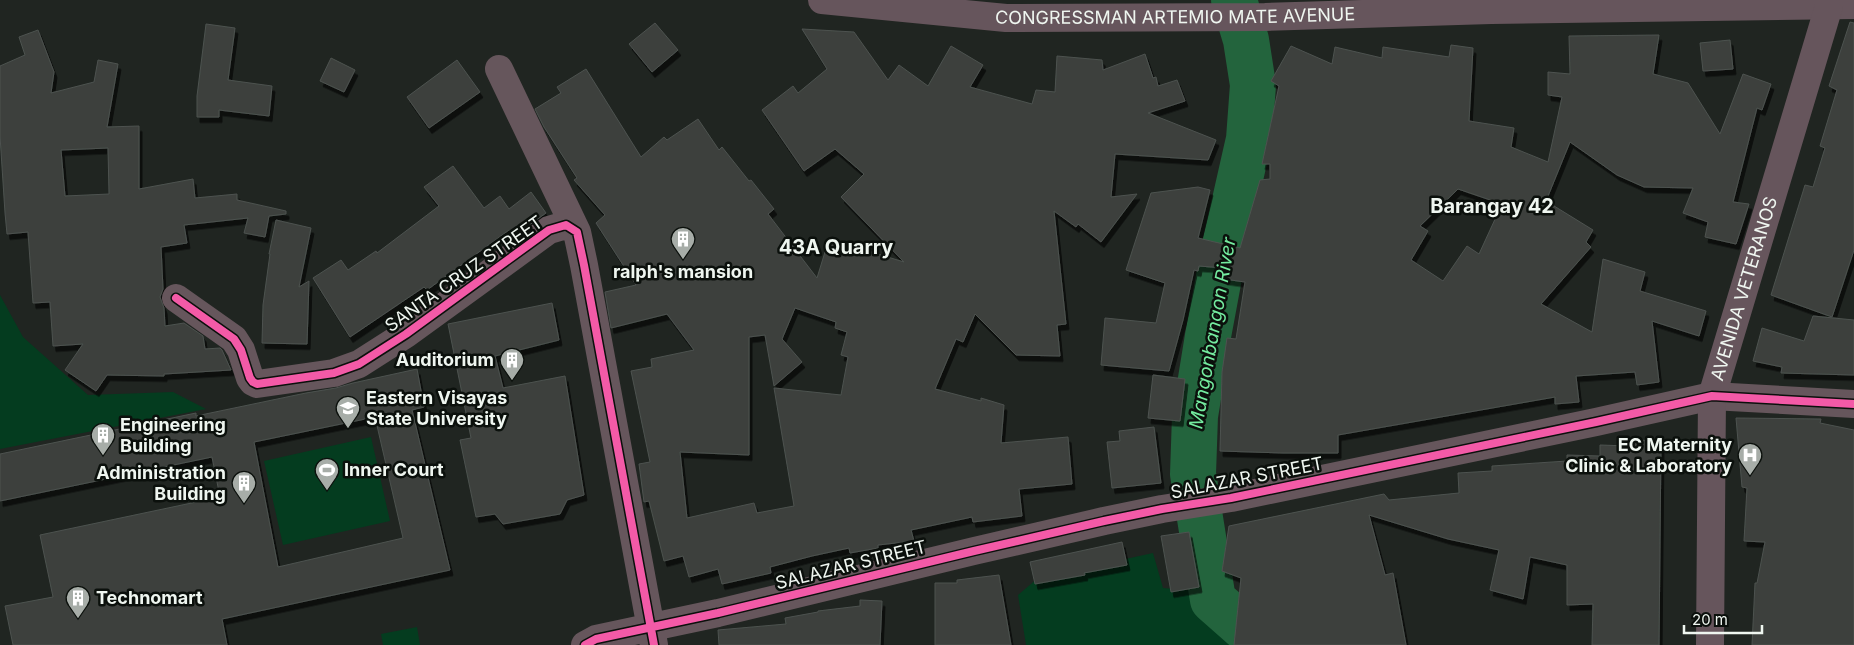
<svg xmlns="http://www.w3.org/2000/svg" width="1854" height="645" viewBox="0 0 1854 645" font-family="Inter,sans-serif">
	<style>
		.green { fill: #043c1f }
		.lines { fill: none; stroke-linecap: round; stroke-linejoin: round }
		.river { stroke: #23643d; stroke-width: 46 }
		.building { fill: #3c413d; stroke: #4d524f; fill-rule: evenodd; filter: url(#shadow) }
		.minor { stroke: #66565c; stroke-width: 28 }
		.major { stroke: #66555c; stroke-width: 28 }
		.cycleway-casing { stroke: #0b100c; stroke-width: 11 }
		.cycleway { stroke: #f35aa7; stroke-width: 8 }
		.labels { text-anchor: middle; stroke-width: 5; stroke-linejoin: round; paint-order: stroke }
		.street-label { font-size: 18px; fill: #eff6f0; stroke: #0b100c }
		.poi-label { font-size: 18px; font-weight: bold; fill: #eff6f0; stroke: #0b100c; text-anchor: start }
		.water-label { font-size: 19px; font-style: italic; fill: #74eb9f; stroke: #0b100c }
		.quarter-label { font-size: 20px; font-weight: bold; fill: #eff6f0; stroke: #0b100c }
	</style>
	<defs>
		<filter id="shadow"><feDropShadow dx="3" dy="5.5" stdDeviation="0" flood-color="#0009"/></filter>
	</defs>
	<rect width="100%" height="100%" fill="#202521"/>
	<path class="green" d="M0,295L23,337L88,395L173,392L206,409L0,449Z
		M371,437L390,521L283,545L264,461Z
		M1153,553L1163,588L1196,591L1252,645H1026L1018,595L1038,578Z
		M417,627L420,645H383L381,634Z"/>
	<g class="lines">
		<path class="river" d="M1234,0L1246,40L1253,85L1249,139L1225,245L1208,336L1195,416L1193,474L1213,600L1264,645"/>
	</g>
	<path class="building" d="M1850,22L1854,23V250L1832,317L1771,295L1805,185L1813,187L1825,148L1820,146L1837,90L1829,86Z
		M655,23L678,50L652,72L629,44Z
		M206,24L235,28L228,80L272,86L269,116L219,110V117H197V96Z
		M802,29L854,32L888,80L899,65L928,86L951,46L983,65L970,87L1032,104L1036,90L1055,92L1057,56L1102,60L1103,70L1145,54L1153,78L1156,77L1158,86L1177,80L1185,101L1148,113L1216,140L1208,160L1115,154L1111,197L1137,194L1101,242L1078,224L1076,227L1054,211L1066,324L1057,325L1060,356L1016,355L975,314L963,342L956,339L935,389L981,401V398L1004,405L1001,443L1068,437L1072,484L1019,489L1022,516L973,522L972,517L911,530L914,541L878,545V548L850,553L849,548L812,556L770,567L771,573L722,584L718,569L689,577L683,556L664,561L649,501L644,502L639,464L650,462L631,371L652,367L651,359L694,350L667,314L611,328L605,292L636,285L596,223L605,215L574,180L577,178L544,127L535,109L561,93L557,87L586,69L641,157L664,137L667,140L698,119L719,150L722,147L749,181L751,180L774,209L768,214L817,278L829,239L904,262L841,197L864,174L835,149L804,171L762,110L793,86L798,93L827,69ZM795,308L836,322L835,328L847,332L841,355L848,357L841,395L774,388L794,506L757,513L754,503L687,518L680,452L749,455V337L765,335L774,386L802,362L782,339Z
		M38,30L54,72L51,93L94,82L98,60L118,64L107,127L139,126V189L193,179L195,198L237,194V200L286,211V214L269,216L265,237L244,233L248,218L184,225L187,243L161,247L163,289L160,297L164,308L165,326L184,323L203,336L205,349L220,348L222,350L231,370L164,374V376L107,375L96,391L65,370L83,344L53,346L50,302L33,303L28,232L7,234L5,213L0,136V66L25,55L19,37ZM108,148L109,194L65,196L61,150Z
		M1659,35L1653,74L1688,83L1720,134L1743,74L1771,84L1762,110L1757,108L1733,202L1749,204L1736,244L1705,237L1708,222L1683,213L1693,188L1644,187L1617,175L1570,142L1546,201L1593,230L1586,242L1591,247L1541,304L1592,332L1603,259L1645,272L1640,291L1706,311L1699,336L1652,321L1659,382L1637,385L1635,372L1576,376L1579,402L1555,404V397L1338,435V453H1283L1220,451L1222,372L1227,338L1236,339L1245,282L1224,279V268L1199,266L1198,271L1194,270L1183,320L1169,371L1101,365L1105,318L1156,323L1165,283L1126,270L1151,193L1198,187L1210,190L1198,238L1240,248L1260,180L1270,179V164H1262L1279,86L1271,81L1291,46L1332,64L1335,47L1382,58L1383,47L1449,57L1451,45L1473,48L1469,121L1514,128L1511,147L1548,162L1562,97L1548,95V72L1570,74L1569,36ZM1458,189L1502,204L1479,254L1467,246L1443,281L1411,260L1428,231L1420,226Z
		M1730,40L1733,69L1703,71L1700,43Z
		M331,58L355,70L344,92L320,81Z
		M457,60L480,92L429,128L407,97Z
		M453,166L484,208L500,196L509,209L531,192L546,213L514,236L509,230L427,290L424,287L350,337L313,278L341,260L348,270L376,251L377,253L439,206L424,187Z
		M276,220L311,228L299,287L309,281L307,344L262,343L263,305L270,254H269Z
		M552,303L559,340L495,356L503,388L565,376L584,495L567,500L560,514L503,524L495,514L476,517L460,440L471,438L448,324Z
		M1813,316L1854,320V375L1781,373L1782,367L1753,361L1762,328L1804,341Z
		M417,369L424,407L412,410L450,570L222,619L227,645H13L5,606L53,597L40,535L220,497L212,457L0,501V454L196,413V416L306,393L336,388L353,383ZM375,417L403,538L278,567L254,442Z
		M1153,375L1185,379L1180,421L1148,418Z
		M1736,418L1821,419L1820,423L1854,430V645H1752L1755,583H1757L1765,542L1744,541L1747,488L1742,487Z
		M1154,427L1161,483L1112,488L1107,442L1120,441L1119,431Z
		M1630,439L1661,442L1659,645H1592L1593,604L1567,605V565L1530,557L1523,599L1490,590L1499,550L1448,539L1369,515L1385,575L1393,573L1406,645H1234L1241,578L1222,571L1229,526L1384,494L1389,500L1459,493L1458,473L1492,471V466L1567,461V455L1600,456V445L1629,446Z
		M1189,532L1199,587L1171,592L1161,536Z
		M1122,542L1127,565L1084,573L1085,575L1035,584L1030,562Z
		M999,575L1011,645H935V583H957V580Z
		M860,600L882,601L880,645H719L718,630L786,624L785,618L818,612V611L860,606Z"/>
	<g class="lines">
		<path class="minor" d="M499,69L577,232
			M176,298L234,339L241,350L250,378L253,382L257,384L334,373L359,364L406,334L549,230L566,225L577,232L584,265L654,645
			M585,645L596,639L718,613L974,551L1104,521L1162,509L1231,498L1596,422L1712,396L1854,404"/>
		<g class="major">
			<path id="s1" d="M822,0L1006,18L1265,17L1491,10L1854,5"/>
			<path id="s2" d="M1710,645L1712,396L1829,6V0"/>
		</g>
		<g class="cycleway-casing">
			<path id="cycleway" d="M176,298L234,339L241,350L250,378L253,382L257,384L334,373L359,364L406,334L549,230L566,225L577,232L584,265L654,645
				M585,645L596,639L718,613L974,551L1104,521L1162,509L1231,498L1596,422L1712,396L1854,404"/>
		</g>
		<use href="#cycleway" class="cycleway"/>
	</g>
	<defs>
		<g id="building-pin" transform="scale(1.25)"><path d="M0 17L-7.5 6A9.5 9.5 0 1 1 7.5 6Z" fill="#a7ada8" stroke="#0b100c"/><path d="M-4-6H4V6H1V3H-1V6H-4ZM-2.5-4.3h1.7v1.8h-1.7ZM.8-4.3h1.7v1.8H.8ZM-2.5-1h1.7V.8h-1.7ZM.8-1h1.7V.8H.8Z" fill="#fff"/></g>
		<g id="university-pin" transform="scale(1.25)"><path d="M0 17L-7.5 6A9.5 9.5 0 1 1 7.5 6Z" fill="#a7ada8" stroke="#0b100c"/><path d="M0-5L7-2L0 1L-7-2ZM-4 1L0 2.5L4 1V4Q0 6-4 4Z" fill="#fff"/></g>
		<g id="hospital-pin" transform="scale(1.25)"><path d="M0 17L-7.5 6A9.5 9.5 0 1 1 7.5 6Z" fill="#a7ada8" stroke="#0b100c"/><path d="M-5-5h3v3.5h4V-5h3V5h-3V1.5h-4V5h-3Z" fill="#fff"/></g>
		<g id="stadium-pin" transform="scale(1.25)"><path d="M0 17L-7.5 6A9.5 9.5 0 1 1 7.5 6Z" fill="#a7ada8" stroke="#0b100c"/><path d="M0-5a6.5 5 0 1 0 0 10a6.5 5 0 1 0 0-10ZM-3.5-1.8h7v3.6h-7Z" fill="#fff"/></g>
	</defs>
	<g fill-rule="evenodd">
		<use href="#building-pin" x="683" y="239"/>
		<use href="#building-pin" x="512" y="360"/>
		<use href="#university-pin" x="348" y="408"/>
		<use href="#building-pin" x="103" y="435"/>
		<use href="#hospital-pin" x="1750" y="455"/>
		<use href="#stadium-pin" x="327" y="470"/>
		<use href="#building-pin" x="244" y="483"/>
		<use href="#building-pin" x="78" y="598"/>
	</g>
	<g class="labels">
		<g class="street-label">
			<text dy="6" stroke="none"><textPath href="#s1" startOffset="354">CONGRESSMAN ARTEMIO MATE AVENUE</textPath></text>
			<text transform="translate(464 274) rotate(-35)" y="6">SANTA CRUZ STREET</text>
			<text dy="6" stroke="none"><textPath href="#s2" startOffset="361">AVENIDA VETERANOS</textPath></text>
			<text transform="translate(1247 478) rotate(-11)" y="6">SALAZAR STREET</text>
			<text transform="translate(851 565) rotate(-14)" y="6">SALAZAR STREET</text>
		</g>
		<g class="poi-label">
			<text x="683" y="278" text-anchor="middle">ralph's mansion</text>
			<text x="494" y="366" text-anchor="end">Auditorium</text>
			<text x="366" y="404">Eastern Visayas<tspan x="366" dy="21">State University</tspan></text>
			<text x="120" y="431">Engineering<tspan x="120" dy="21">Building</tspan></text>
			<text x="1732" y="451" text-anchor="end">EC Maternity<tspan x="1732" dy="21">Clinic &amp; Laboratory</tspan></text>
			<text x="344" y="476">Inner Court</text>
			<text x="226" y="479" text-anchor="end">Administration<tspan x="226" dy="21">Building</tspan></text>
			<text x="96" y="604">Technomart</text>
		</g>
		<g class="water-label">
			<text transform="translate(1212 333) rotate(-80)" y="7">Mangonbangon River</text>
		</g>
		<g class="quarter-label">
			<text x="1492" y="213">Barangay 42</text>
			<text x="836" y="254">43A Quarry</text>
		</g>
	</g>
	<path d="M1684 625v8h78v-8" fill="none" stroke="#eff6f0" stroke-width="2.5"/>
	<text x="1692" y="625" font-size="15" fill="#eff6f0" stroke="#0b100c" stroke-width="4" paint-order="stroke">20 m</text>
</svg>
